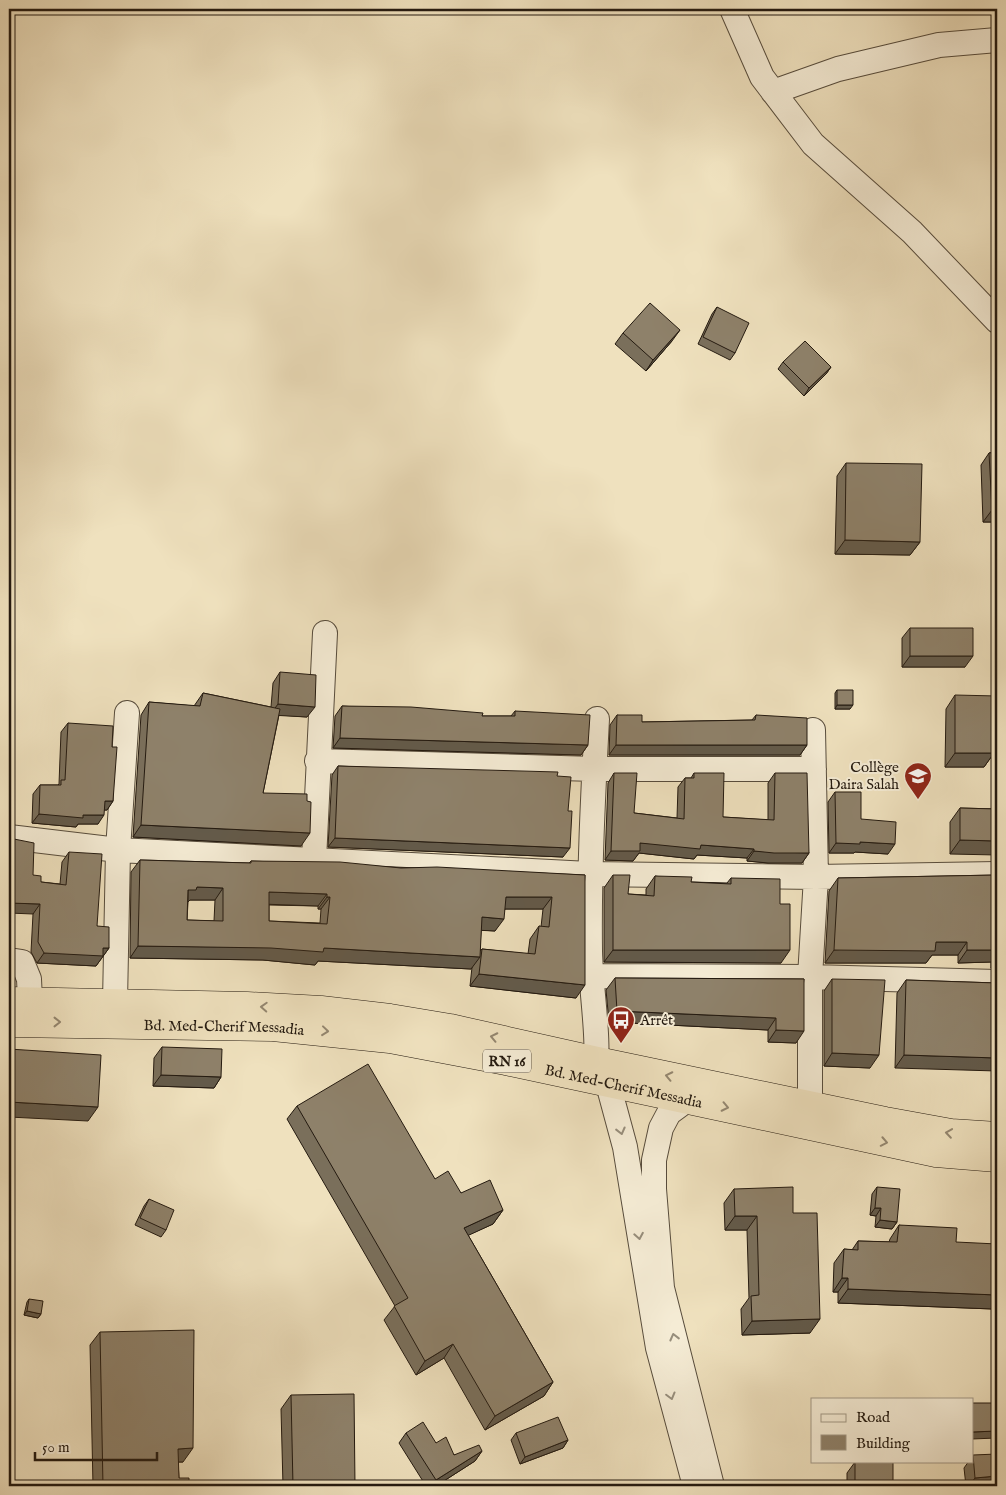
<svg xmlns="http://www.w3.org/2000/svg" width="1006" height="1495" viewBox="0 0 1006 1495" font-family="'IM FELL English',serif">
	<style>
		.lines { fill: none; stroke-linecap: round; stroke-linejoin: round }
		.minor-casing { stroke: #574c3c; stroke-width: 26 }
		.highway-casing { stroke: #241a10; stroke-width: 29 }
		.minor { stroke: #f5ecd5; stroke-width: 24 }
		.highway { stroke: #efe1be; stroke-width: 28 }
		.wall { fill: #7a6f5b; stroke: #241a10; fill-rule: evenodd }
		.shaded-wall { fill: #635a4a; stroke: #241a10 }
		.building { fill: #8e816a; stroke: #241a10; fill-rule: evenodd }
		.oneway { stroke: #948770 }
		.oneway2 { stroke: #978e7c }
		.labels { text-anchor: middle; stroke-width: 4; stroke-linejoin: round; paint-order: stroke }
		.shield { fill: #f5ecd5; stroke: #63594b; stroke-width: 1 }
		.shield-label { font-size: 14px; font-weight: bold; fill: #241a10 }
		.poi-label { font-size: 15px; fill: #241a10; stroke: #f5ecd5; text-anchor: end }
		.street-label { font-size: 15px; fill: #241a10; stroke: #f5ecd5 }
	</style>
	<rect width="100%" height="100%" fill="#efe1be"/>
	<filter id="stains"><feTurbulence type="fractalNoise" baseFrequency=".004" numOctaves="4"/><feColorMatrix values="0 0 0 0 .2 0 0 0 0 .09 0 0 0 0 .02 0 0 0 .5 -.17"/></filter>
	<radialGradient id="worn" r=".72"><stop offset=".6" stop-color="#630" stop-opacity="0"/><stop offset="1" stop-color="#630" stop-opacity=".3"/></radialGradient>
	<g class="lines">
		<g class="minor-casing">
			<path id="minor" d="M732,9L762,77L813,144L912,232L997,321
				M773,92L838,69L939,45L997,40
				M317,761L595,769H814
				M9,837L118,850L589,874L816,877L997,874
				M314,860L325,633
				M9,960L22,962L29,979L30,1000
				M591,976L810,977L997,982
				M115,1002L118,850L127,713
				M595,1080C600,1037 591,993 590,951C589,873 593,796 597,719
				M608,1084L625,1147L658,1348L695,1486
				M688,1099L669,1113L661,1128L654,1160V1189L662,1288L712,1486
				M810,1106V977L816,877L813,730"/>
		</g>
		<g class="highway-casing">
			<g id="highway">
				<path d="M9,1001L247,1006L321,1010L390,1018L450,1028L597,1061L885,1121L951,1133L997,1136"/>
				<path id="s1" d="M9,1023L273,1027L390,1039L506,1061L936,1153L997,1158"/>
			</g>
		</g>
		<use href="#minor" class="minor"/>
		<use href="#highway" class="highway"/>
	</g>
	<path class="wall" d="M717,307L735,353L730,360L698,344L712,314Z
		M623,333L672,341L646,371L615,344Z
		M783,362L831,367L826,374L804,396L778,369Z
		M997,452V522H983L981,465L989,453Z
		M846,463L920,542L910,555L835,554L837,476Z
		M910,628L965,667H902V638Z
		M280,672L307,717L279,715L263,793L301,846L133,837L141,715L149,702L194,706L203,693L271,707L273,683Z
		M837,690L850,709H835V693Z
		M955,695L994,740V753L984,767H945L946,709Z
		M342,706L482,716H511L515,711L588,745L581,755L333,748L335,716Z
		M617,715L642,722L752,720L756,715L807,745L800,755H609L610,725Z
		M68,723L112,747L113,801L107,810H104L98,824H78L76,827L32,823L33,794L40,785H58L59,784L61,732Z
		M338,766L557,776L563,857L328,847L332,775Z
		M614,773L634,813L677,818L678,787L685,778H691L694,773L723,817L768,820V783L775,773L809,853L802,863H768L747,861V858L697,855L694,859L639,853L633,861L605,860L608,783Z
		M835,792L861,819L888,854L855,852L854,853H829L828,802Z
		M960,808L997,809L950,854V822Z
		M69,852L97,926L109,948L96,966L37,963L31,952L33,914V875L41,882L60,884L62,862Z
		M140,860L249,863L251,861L585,875L576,998L470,986L472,967L471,969L318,961L315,965L263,960L130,958L131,872ZM190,900H215L214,921L187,920L188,902ZM269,905L318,906V909H321L320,923L269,921ZM505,909H543L541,927L539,926L530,939L528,954L482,949L480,951L481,930L495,931Z
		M613,875L628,894L646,895V889L655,876L691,882L727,883L731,878L780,904L781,963L604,962V888Z
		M997,875V969L991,968V962L958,963V955H932L926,963H825L829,891L838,878Z
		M615,978L804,979L796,1043L768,1042V1030L609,1022L606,990Z
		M832,979L870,1068L824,1066V991Z
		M906,980L997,983L895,1068L897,993Z
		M162,1047L221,1077L214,1088L153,1086L154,1058Z
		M297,1106L461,1193L503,1210L493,1224L468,1235L553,1382L544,1396L485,1430L444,1358L416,1375L384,1320L395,1306L287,1119Z
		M877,1187L897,1222L892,1229L875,1227L876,1216L870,1215L872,1194Z
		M734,1189L793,1213L810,1333L742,1335L741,1309L749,1298L747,1230H725L724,1203Z
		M149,1199L166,1230L161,1237L135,1225L144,1206Z
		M899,1225L956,1242L993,1309L838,1303V1292H833L834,1263L844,1249L852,1250L858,1241L889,1242L890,1239Z
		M29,1299L41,1314L38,1318L24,1315L27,1302Z
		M100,1332L183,1462H178L179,1478L189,1486H93L90,1345Z
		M291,1395L355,1486H283L281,1409Z
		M406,1433L436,1443L454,1455L482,1451L475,1461L436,1486H426L399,1443Z
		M516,1433L568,1440L563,1448L520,1464L511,1440Z
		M973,1455L997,1486H966L964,1468L969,1461H972V1457Z
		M855,1462L893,1486H847V1473Z"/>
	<path class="shaded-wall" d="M680,330L672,341L646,371L653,360Z
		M831,367L826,374L804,396L809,388Z
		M992,510H997V522H983Z
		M845,540L920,542L910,555L835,554Z
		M910,656H973L965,667H902Z
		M278,704L315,707L307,717L270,715Z
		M837,705H853L850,709H835Z
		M994,726H997V740H985Z
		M340,738L588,745L581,755L333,748Z
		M616,745H807L800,755H609Z
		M955,753H994L984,767H945Z
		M105,801H113L107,810H99Z
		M39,814L83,815H104L98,824H78L76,827L32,823Z
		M141,825L310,833L301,846L133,837Z
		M335,838L570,848L563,857L328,847Z
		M960,840L997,841V855L950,854Z
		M860,842L895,844L888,854L855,852L854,853H829L836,843Z
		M640,843L701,845L754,849L747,858L697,855L694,859L639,853L633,861L605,860L611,851Z
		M754,851L809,853L802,863H768L747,861Z
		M197,887L223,888L215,900H190L188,902V890Z
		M269,892L327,894L318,906L261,904Z
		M327,897H330L321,909H318Z
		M506,897H552L543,909H497Z
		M9,903L40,904L33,914L9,913Z
		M482,917L504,919L495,931L474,930Z
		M936,942H967L958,955H932L926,963H825L834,950Z
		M138,946L324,948L480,957L471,969L318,961L315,965L263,960L130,958Z
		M103,948H109L96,966L37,963L44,953Z
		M613,950H790L781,963L604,962Z
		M967,950H997V953L991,962L958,963Z
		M997,959V969L991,968Z
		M479,974L585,985L576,998L470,986Z
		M617,1011L776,1018L768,1030L609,1022Z
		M776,1030L804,1031L796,1043L768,1042Z
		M832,1053L879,1055L870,1068L824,1066Z
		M904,1055L997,1058V1071L895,1068Z
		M161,1075L221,1077L214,1088L153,1086Z
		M9,1102L98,1107L88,1121L9,1117Z
		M875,1208H881L876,1216L870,1215Z
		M503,1210L493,1224L454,1242L464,1228Z
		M735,1216H757L747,1230H725Z
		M880,1220L897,1222L892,1229L875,1227Z
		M842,1278H848L838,1292H833Z
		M848,1289L997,1295V1304L993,1309L838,1303Z
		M27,1311L41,1314L38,1318L24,1315Z
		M820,1319L810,1333L742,1335L752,1321Z
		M453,1344L444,1358L416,1375L425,1361Z
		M553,1382L544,1396L485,1430L495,1416Z
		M997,1431V1437L996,1438L972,1439V1432Z
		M568,1440L563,1448L520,1464L525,1457Z
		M193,1448L183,1462H168L178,1449Z
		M482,1451L475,1461L436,1486H432L436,1480Z
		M997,1476V1486H969L975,1478Z"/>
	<path class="building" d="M650,303L680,330L653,360L623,333Z
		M717,307L749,323L735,353L703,337Z
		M805,341L831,367L809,388L783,362Z
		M997,452V510H992L989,453Z
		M846,463L922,464L920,542L845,540Z
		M910,628H973V656H910Z
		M280,672L316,675L315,707L278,704Z
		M837,690H853V705H837Z
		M203,693L280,709L263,793L307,794V801L311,802L310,833L141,825L149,702L200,706Z
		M955,695L997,696V726H994V753H955Z
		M342,706L411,707L483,713L482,716H515V711L590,715L588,745L340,738Z
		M617,715H642V722L755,720L756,715L807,718V745H616Z
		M68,723L113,726L112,747H117L113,801H105L104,815H83V818L39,814L40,785H61V780H65Z
		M338,766L558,772L557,776L571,777L568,811H572L570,848L335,838Z
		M614,773H637L634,813L684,819L685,778H694V773H724L723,817L774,820L775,773H807L809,853H774L754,851V849L701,845L700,849L640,843V851H611Z
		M835,792H861V819L896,822L895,844L860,842V844L836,843Z
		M960,808L997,809V841L960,840Z
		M9,838L34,843L33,875L41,876V882L66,885L69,852L102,854L97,926L109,927V948H103V956L44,953L38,942L40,904L9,903Z
		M140,860L251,863V861L340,862L401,868L437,867L585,875V985L479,974L482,949L535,954L539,926L549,927L552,897H506L504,919L482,917L480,957L324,948L323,952L271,948L138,946ZM197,887L223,888V921L187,920L188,890H196ZM269,892L327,894V897H330L327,924L269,921Z
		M613,875H630L628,894L654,896L655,876L692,877L691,882L731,884V878L780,879V904H790V950H613Z
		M997,875V950H967V942H936L935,951L834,950L838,878Z
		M615,978L804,979V1031L776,1030V1018L617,1011Z
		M832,979L885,980L879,1055L832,1053Z
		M906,980L997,983V1058L904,1055Z
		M162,1047L222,1049L221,1077L161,1075Z
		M9,1049L101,1055L98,1107L9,1102Z
		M368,1064L435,1179L448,1171L461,1193L490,1180L503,1210L464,1228L553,1382L495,1416L453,1344L425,1361L394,1306L408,1298L297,1106Z
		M793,1187V1213H817L820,1319L752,1321L751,1296L759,1295L757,1216H735L734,1189Z
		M877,1187L900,1189L897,1222L880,1220L881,1208H875Z
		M149,1199L174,1210L166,1230L140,1218Z
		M899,1225L957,1228L956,1242L997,1244V1295L848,1289V1278H842L844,1249L858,1250V1241L897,1242Z
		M29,1299L43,1301L41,1314L27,1311Z
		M194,1330L193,1448L178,1449L179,1478H189V1486H103L100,1332Z
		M354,1394L355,1486H293L291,1395Z
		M972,1403H997V1431L972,1432Z
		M558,1417L568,1440L525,1457L516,1433Z
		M423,1422L436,1443L446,1437L454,1455L479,1445L482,1451L436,1480L406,1433Z
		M997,1454V1476L975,1478L973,1455Z
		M855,1462H893V1486H850H855Z"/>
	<defs><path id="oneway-chevron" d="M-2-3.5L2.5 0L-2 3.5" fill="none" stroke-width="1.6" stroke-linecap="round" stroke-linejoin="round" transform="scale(1.25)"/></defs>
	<g class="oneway">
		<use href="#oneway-chevron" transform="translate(264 1007) rotate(-177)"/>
		<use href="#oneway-chevron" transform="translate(57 1022)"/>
		<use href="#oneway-chevron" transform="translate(325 1031) rotate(6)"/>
		<use href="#oneway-chevron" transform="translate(494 1037) rotate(-168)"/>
		<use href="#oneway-chevron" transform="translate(669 1076) rotate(-168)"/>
		<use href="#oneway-chevron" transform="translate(725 1107) rotate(12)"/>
		<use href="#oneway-chevron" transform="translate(949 1133) rotate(-172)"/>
		<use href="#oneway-chevron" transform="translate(884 1142) rotate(11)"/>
	</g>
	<g class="oneway2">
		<use href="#oneway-chevron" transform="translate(621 1131) rotate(76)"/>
		<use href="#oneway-chevron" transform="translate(639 1236) rotate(80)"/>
		<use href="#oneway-chevron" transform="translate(674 1337) rotate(-104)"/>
		<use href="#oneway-chevron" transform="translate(671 1396) rotate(75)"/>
	</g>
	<defs>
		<g id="school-pin" transform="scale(1.4375)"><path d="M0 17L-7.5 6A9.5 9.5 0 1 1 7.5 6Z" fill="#8f2418" stroke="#f5ecd5"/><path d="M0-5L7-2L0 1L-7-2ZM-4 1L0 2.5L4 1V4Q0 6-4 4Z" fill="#fff"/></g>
		<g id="bus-pin" transform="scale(1.4375)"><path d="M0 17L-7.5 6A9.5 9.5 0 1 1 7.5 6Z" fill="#8f2418" stroke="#f5ecd5"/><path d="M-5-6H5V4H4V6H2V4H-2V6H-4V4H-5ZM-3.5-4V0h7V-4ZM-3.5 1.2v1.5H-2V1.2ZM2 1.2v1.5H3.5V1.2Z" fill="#fff"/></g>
	</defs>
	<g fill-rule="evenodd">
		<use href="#school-pin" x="918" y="776"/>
		<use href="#bus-pin" x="621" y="1020"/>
	</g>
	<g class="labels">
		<rect class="shield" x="483" y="1049.5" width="48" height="23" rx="4"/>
		<g class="shield-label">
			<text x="507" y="1066">RN 16</text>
		</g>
		<g class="poi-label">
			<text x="899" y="772">Collège<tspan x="899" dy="17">Daira Salah</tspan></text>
			<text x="640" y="1025" text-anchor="start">Arrêt</text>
		</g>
		<g class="street-label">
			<text dy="5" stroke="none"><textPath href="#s1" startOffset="215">Bd. Med-Cherif Messadia</textPath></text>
			<text dy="5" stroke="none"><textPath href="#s1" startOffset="620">Bd. Med-Cherif Messadia</textPath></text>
		</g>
	</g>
	<rect width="1006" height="1495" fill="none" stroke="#efe1be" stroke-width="30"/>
	<rect x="10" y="10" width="986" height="1475" fill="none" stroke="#241a10" stroke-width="2.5"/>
	<rect x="15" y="15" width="976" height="1465" fill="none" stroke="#241a10"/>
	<rect x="811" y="1398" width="162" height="65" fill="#f5ecd5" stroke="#a19886"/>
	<rect x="821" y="1414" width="25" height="8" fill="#f5ecd5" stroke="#a19886"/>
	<text x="856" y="1422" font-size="15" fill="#241a10">Road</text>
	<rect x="821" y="1435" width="25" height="15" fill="#8e816a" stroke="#a19886"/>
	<text x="856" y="1448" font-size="15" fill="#241a10">Building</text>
	<path d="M35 1452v8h122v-8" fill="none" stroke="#241a10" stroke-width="2.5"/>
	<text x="42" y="1452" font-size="15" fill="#241a10" stroke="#f5ecd5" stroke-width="4" paint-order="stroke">50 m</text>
	<rect width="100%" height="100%" filter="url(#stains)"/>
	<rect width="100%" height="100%" fill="url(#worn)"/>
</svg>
